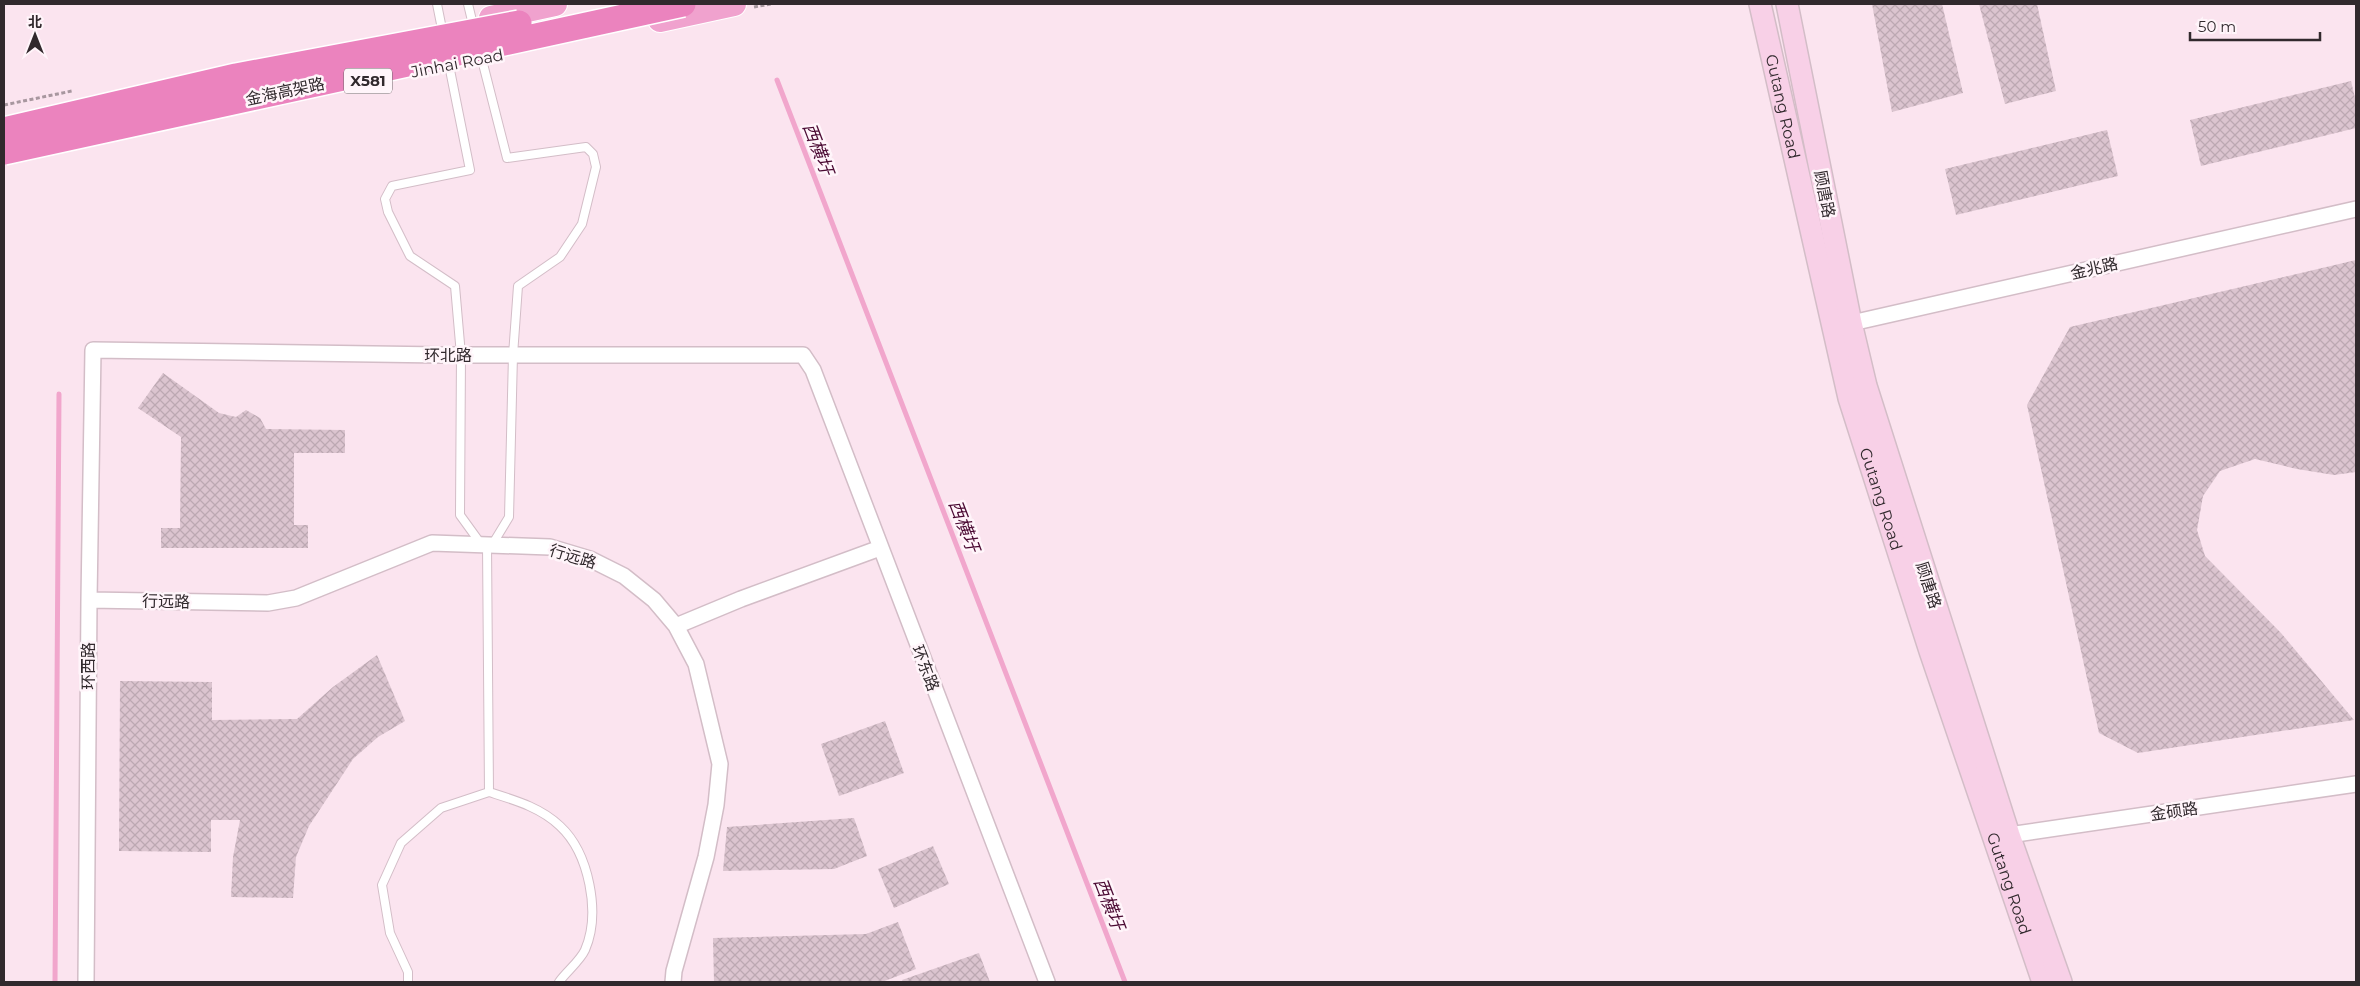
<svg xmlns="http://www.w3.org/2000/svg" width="2360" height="986" viewBox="0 0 2360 986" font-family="Montserrat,'Noto Sans SC',sans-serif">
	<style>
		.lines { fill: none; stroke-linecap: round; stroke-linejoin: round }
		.stream { stroke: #f1a6cc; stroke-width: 5 }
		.building { fill: url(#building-cross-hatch) }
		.service-casing { stroke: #d3bdc7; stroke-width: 10 }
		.minor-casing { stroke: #d3bdc7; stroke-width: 18 }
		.secondary-casing { stroke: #d3bdc7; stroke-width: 24 }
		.primary-casing { stroke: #fff; stroke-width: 26 }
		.path { stroke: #a8979f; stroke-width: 3; stroke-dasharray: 4 2.5; stroke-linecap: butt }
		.service { stroke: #fff; stroke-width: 8 }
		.minor { stroke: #fff; stroke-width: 15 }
		.secondary { stroke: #f8d0e7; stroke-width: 21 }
		.primary { stroke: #f0a2ce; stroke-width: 24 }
		.trunk-bridge-casing { stroke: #fff; stroke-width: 28; stroke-linecap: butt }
		.trunk-bridge { stroke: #eb83be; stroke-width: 25 }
		.labels { text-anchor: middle; stroke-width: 5; stroke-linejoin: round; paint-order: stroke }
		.shield { fill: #fff5fa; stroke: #6f666a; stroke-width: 1 }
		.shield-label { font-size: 15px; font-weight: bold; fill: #31292d }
		.street-label { font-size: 16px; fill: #31292d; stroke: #fff5fa }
		.water-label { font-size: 18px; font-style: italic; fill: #4b0a33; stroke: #fff5fa }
	</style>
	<defs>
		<pattern id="building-cross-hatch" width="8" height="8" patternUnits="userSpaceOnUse" patternTransform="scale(1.25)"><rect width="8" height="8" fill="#dbc4cf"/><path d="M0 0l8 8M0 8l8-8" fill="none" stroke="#bca8b2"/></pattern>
	</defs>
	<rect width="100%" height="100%" fill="#fbe4ef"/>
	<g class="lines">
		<path class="stream" d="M777,80L1125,982
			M55,982L59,394"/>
	</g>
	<path class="building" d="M1872,4H1942L1963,93L1892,112Z
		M1979,4H2037L2056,91L2005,104Z
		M2351,81L2356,102V128L2201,166L2190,120Z
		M2107,130L2118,176L1956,215L1945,169Z
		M2356,260V472L2334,475L2297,469L2255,459L2220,471L2203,496L2197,530L2205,556L2281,633L2354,720L2138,753L2099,733L2027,405L2070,327Z
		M163,373L219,413L236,417L246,410L260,418L266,429L345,430V453H294V525H308V548H161V528H180L181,437L138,408Z
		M377,655L405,721L378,737L353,759L309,826L296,857L293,898L231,897L233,857L240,820H211V852L119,851L120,681L212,682V720L297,719L333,687Z
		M885,721L904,773L839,796L821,744Z
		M854,818L867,856L834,869L723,871L727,827Z
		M933,846L949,884L894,908L878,869Z
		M898,922L916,969L882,982H714L713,938L866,934Z
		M979,953L990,982H903L902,980Z"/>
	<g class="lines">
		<g class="service-casing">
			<path id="service" d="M437,4L443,34
				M468,4L474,29
				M480,52L507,158L586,147L593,154L596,167L582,224L560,257L518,286L513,355L509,517L492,545
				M448,60L470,170L392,186L385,199L388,212L410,256L455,286L461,355L460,515L481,544
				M489,792C514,800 540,807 560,826C589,853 601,913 585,950C580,961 566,972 559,982
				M408,982V972L390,933L382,885L401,843L441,808L489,792L487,545"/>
		</g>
		<g class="minor-casing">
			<path id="minor" d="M1843,325L2356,209
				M89,600L268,603L296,598L432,543L550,547L590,559L624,576L654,600L676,626L696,664L720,764L716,805L706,857L674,971L673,982
				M676,626L741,599L880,548
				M2000,838L2009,835L2356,784
				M86,982L89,600L93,350L441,355H803L813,370L1047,982"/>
		</g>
		<g class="secondary-casing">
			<g id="secondary">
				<path id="s1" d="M1760,4L1849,398L1930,651L2043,982"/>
				<path d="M1787,4L1851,323L1866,386L2009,835L2061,982"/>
			</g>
		</g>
		<g class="primary-casing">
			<path id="primary" d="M491,18L555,4
				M660,20L734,4"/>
		</g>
		<path class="path" d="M754,7L771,4
			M4,105L72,91"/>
		<use href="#service" class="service"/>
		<use href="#minor" class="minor"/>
		<use href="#secondary" class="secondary"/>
		<use href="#primary" class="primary"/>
		<g class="trunk-bridge-casing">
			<path id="trunk-bridge" d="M4,130L236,76L519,23
				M4,152L683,4"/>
		</g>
		<use href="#trunk-bridge" class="trunk-bridge"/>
	</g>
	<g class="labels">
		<rect class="shield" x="344" y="68.5" width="48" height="25" rx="4"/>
		<g class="shield-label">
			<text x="368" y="86">X581</text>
		</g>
		<g class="street-label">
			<text transform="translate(457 63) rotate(-11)" y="6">Jinhai Road</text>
			<text transform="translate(285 91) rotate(-12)" y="6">金海高架路</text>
			<text dy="6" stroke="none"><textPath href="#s1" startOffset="105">Gutang Road</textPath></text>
			<text transform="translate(1825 194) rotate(79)" y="6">顾唐路</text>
			<text transform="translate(2094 268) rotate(-13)" y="6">金兆路</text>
			<text x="448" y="361">环北路</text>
			<text dy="6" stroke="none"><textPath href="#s1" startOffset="510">Gutang Road</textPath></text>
			<text transform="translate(573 556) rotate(17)" y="6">行远路</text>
			<text transform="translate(1929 585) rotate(72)" y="6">顾唐路</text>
			<text transform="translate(166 601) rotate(1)" y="6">行远路</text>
			<text transform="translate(88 666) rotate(-90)" y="6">环西路</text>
			<text transform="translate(926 668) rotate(69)" y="6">环东路</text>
			<text transform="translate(2174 811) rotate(-8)" y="6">金硕路</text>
			<text dy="6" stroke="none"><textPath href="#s1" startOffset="915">Gutang Road</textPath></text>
		</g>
		<g class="water-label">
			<text transform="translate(818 149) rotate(69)" y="6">西横圩</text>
			<text transform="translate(964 526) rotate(69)" y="6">西横圩</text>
			<text transform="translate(1109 904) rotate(69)" y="6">西横圩</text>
		</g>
	</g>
	<rect width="2360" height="986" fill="none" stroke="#31292d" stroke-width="10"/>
	<g transform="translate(35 35)" stroke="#fff5fa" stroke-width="4" paint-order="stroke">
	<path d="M0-4L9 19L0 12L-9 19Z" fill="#31292d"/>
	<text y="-8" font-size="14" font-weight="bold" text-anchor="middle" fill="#31292d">北</text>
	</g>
	<path d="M2190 32v8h130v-8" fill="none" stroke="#31292d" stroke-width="2.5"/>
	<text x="2198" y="32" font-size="15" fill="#31292d" stroke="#fff5fa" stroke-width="4" paint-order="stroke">50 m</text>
</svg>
